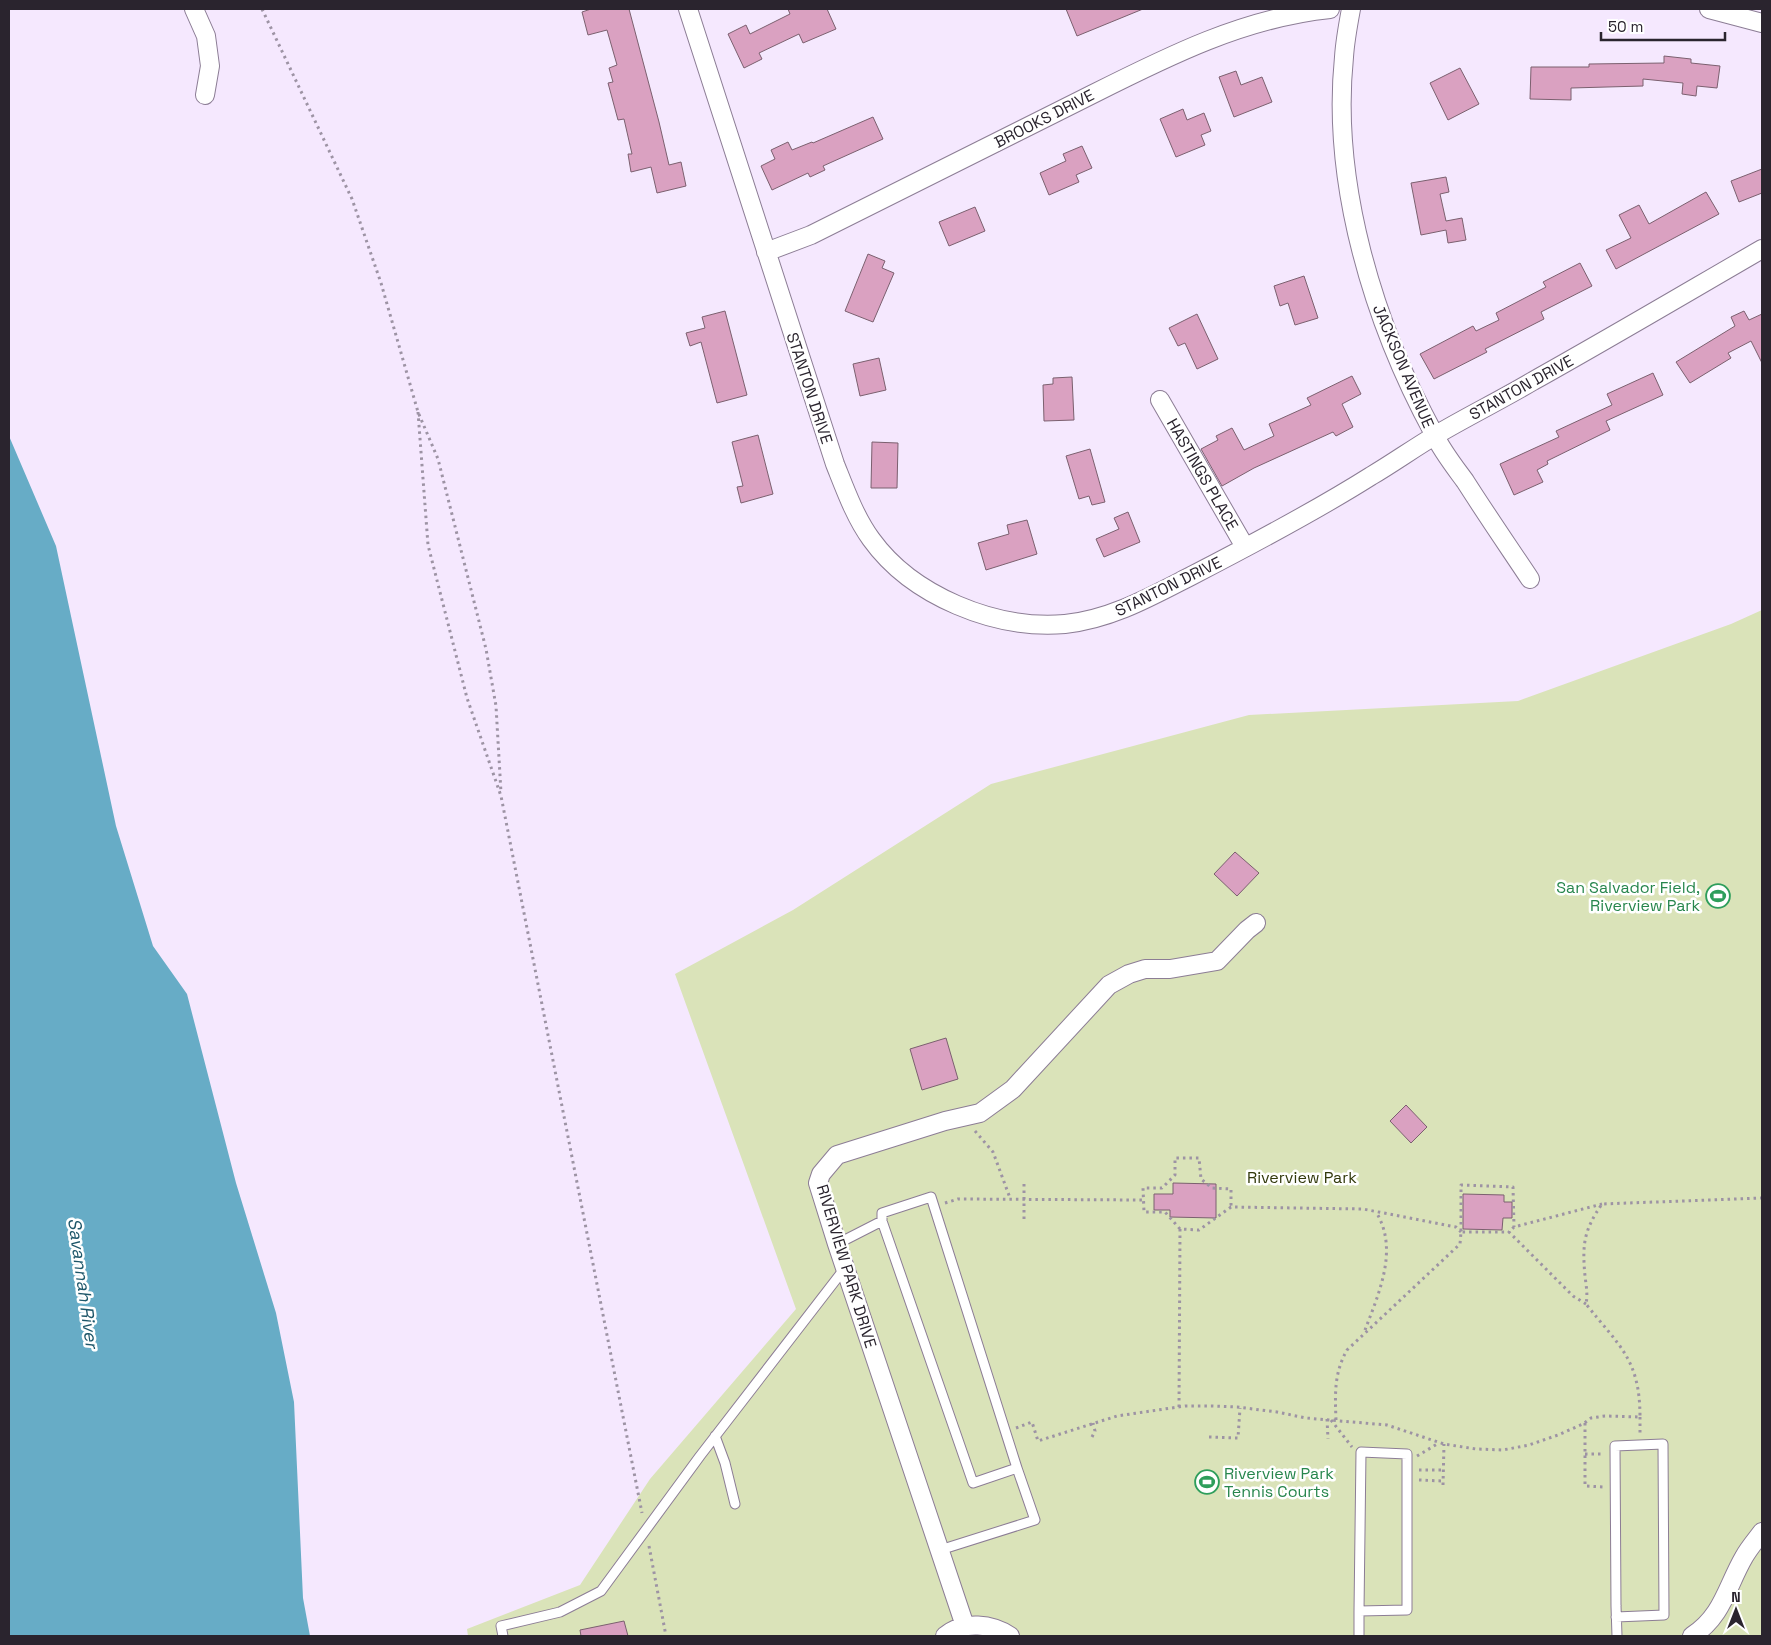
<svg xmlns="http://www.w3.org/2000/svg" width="1771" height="1645" viewBox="0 0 1771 1645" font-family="'Space Grotesk',sans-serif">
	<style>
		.green { fill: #dae3b9 }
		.water { fill: #67acc6 }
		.building { fill: #daa1c1; stroke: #7b606f }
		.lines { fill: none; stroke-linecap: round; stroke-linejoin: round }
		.service-casing { stroke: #8c7d95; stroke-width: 11 }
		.minor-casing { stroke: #8c7d95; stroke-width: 20 }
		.path { stroke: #9d93a4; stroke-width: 3; stroke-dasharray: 2.5 4; stroke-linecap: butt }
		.service { stroke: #fff; stroke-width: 9 }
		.minor { stroke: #fff; stroke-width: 18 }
		.labels { text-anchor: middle; stroke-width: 5; stroke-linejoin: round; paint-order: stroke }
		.street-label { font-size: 16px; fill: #2a242e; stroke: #fff }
		.leisure-label { font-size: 16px; fill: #27864d; stroke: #fff; text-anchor: end }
		.park-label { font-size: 16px; fill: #32390c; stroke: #fff }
		.water-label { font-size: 18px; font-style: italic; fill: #1d5669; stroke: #fff }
	</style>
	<rect width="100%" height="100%" fill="#f5e8fe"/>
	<path class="green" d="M1762,610V1636H468L467,1629L580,1585L650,1479L796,1309L675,974L793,910L991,784L1249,715L1518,701L1731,624Z"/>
	<path class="water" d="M9,436L56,546L116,826L153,946L187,994L236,1183L276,1313L294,1402L303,1598L310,1636H9Z"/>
	<path class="building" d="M591,9H629L659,122L669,165L681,162L686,186L657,193L651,167L631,172L628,154H632L624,119L618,120L608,83L613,82L609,68L617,65L607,30L588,35L582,12Z
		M788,9H827L836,29L803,43L799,34L759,53L762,59L744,68L728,34L746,25L750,34L790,14Z
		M1066,9H1143L1077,36Z
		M1664,56L1691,59V63L1720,66L1717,88L1697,86L1696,96L1682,94L1683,83L1643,79V86L1571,88V100L1530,99L1531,67H1589V64L1664,63Z
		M1460,68L1479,104L1448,120L1430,83Z
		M1236,71L1241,85L1262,77L1272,102L1234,117L1219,77Z
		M1183,109L1187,120L1204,113L1211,131L1201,135L1205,145L1176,157L1160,119Z
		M873,117L883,139L823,166L825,170L810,177L808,173L772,190L761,166L775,159L771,150L788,142L792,150L812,142L813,143Z
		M1082,146L1092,168L1076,175L1079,182L1049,195L1040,173L1066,161L1063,154Z
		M1762,169V193L1739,202L1731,181Z
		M1446,177L1449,192L1440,194L1446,221L1462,218L1466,240L1448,243L1446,230L1421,235L1411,183Z
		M1706,192L1719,214L1616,269L1606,250L1631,238L1619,215L1639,205L1649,224Z
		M975,207L985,231L949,246L939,222Z
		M868,254L885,261L882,268L894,273L873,322L845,311Z
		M1580,263L1592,286L1541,312L1544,319L1485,349L1487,352L1434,379L1420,354L1473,326L1476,331L1499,320L1496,313L1546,287L1543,282Z
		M1304,276L1318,318L1295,325L1288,303L1280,306L1274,286Z
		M725,311L747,395L717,403L701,342L690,346L686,333L705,328L702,317Z
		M1744,311L1749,320L1762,314V363L1751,341L1728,353L1731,358L1690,383L1676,362L1735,326L1731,317Z
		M1197,314L1218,359L1197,369L1185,343L1178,346L1169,328Z
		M879,358L886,390L860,396L853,364Z
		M1653,373L1663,395L1606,421L1610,430L1547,461L1548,464L1537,470L1543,482L1514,495L1500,464L1559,437L1556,431L1612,405L1607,394Z
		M1352,376L1361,394L1342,404L1353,427L1336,436L1333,432L1254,468L1222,486L1201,449L1218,440L1216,436L1232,428L1244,450L1274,436L1269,424L1311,405L1307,398Z
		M1072,377L1074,420L1044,421L1043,385L1053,384V378Z
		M758,435L773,494L741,503L737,487L743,486L732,442Z
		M872,442L898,443L897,488H871Z
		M1090,449L1105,502L1092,505L1089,496L1079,499L1066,456Z
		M1128,512L1140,542L1104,557L1096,539L1119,529L1114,518Z
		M1027,520L1037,554L986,570L978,543L1009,534L1007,525Z
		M1235,852L1259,873L1237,896L1214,874Z
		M946,1038L958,1079L922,1090L910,1049Z
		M1406,1105L1427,1127L1411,1143L1390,1121Z
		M1173,1183L1216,1184V1218L1170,1217V1210H1154V1194H1173Z
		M1463,1194L1504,1195V1202H1512V1218H1503L1502,1230L1463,1229Z
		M624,1621L628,1636H581L580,1630Z"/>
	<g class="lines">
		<g class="service-casing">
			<path id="service" d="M931,1197L1017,1468L973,1483L882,1221V1213Z
				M837,1244L882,1221
				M715,1436L725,1463L735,1504
				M940,1550L1035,1520L1017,1468
				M1359,1611L1407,1610V1454L1361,1452L1359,1611V1636
				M1616,1617L1664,1615L1663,1444L1615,1446L1616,1606L1617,1636
				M503,1636L501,1626L560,1612L601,1591L700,1456L845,1268"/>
		</g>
		<g class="minor-casing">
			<path id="minor" d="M194,9L206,36L210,66L205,95
				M688,9L835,464C845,489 855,517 871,539C912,596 995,630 1065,624C1112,619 1152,596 1193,575C1253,544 1314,512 1371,476C1393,463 1414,448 1436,435C1468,416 1501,400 1533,381C1610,338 1686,293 1762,249
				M1351,9C1348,25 1345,41 1344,57C1331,184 1374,324 1434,434C1442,451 1454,466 1465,481C1486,514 1508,546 1530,579
				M1709,9L1762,23
				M766,252L811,235C894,194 976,152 1059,111C1146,68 1232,19 1330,9
				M1160,400L1245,547
				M965,1626L837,1244L818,1183L821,1174L837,1155L945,1121L980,1113L1013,1089L1109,985L1129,974L1145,969H1170L1217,961L1247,930L1256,923
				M945,1636C964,1620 992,1624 1010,1636
				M1692,1636C1723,1616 1727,1586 1744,1557C1749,1548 1756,1540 1762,1532"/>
		</g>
		<path class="path" d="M262,9L352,199L381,283L418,412L438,459L486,649L496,706L501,793
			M418,412L428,545L467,698L501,796L642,1513
			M975,1131L993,1152L1010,1198
			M1024,1184V1220
			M945,1203L958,1199L1143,1200
			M1180,1229L1165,1212H1144L1143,1188H1162L1175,1175V1158H1199L1201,1179L1212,1188L1231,1189V1207
			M1461,1231V1185L1513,1187L1514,1227
			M1586,1304L1573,1296L1509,1232L1514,1227L1602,1204
			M1365,1330C1379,1293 1399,1249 1376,1212
			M1179,1407L1180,1229L1199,1230L1231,1207L1363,1209L1456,1227L1461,1232
			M1640,1417V1434
			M1327,1419L1328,1439
			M1331,1420L1352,1447
			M1336,1420C1335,1394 1334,1373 1347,1350L1460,1244L1461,1232H1509
			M1585,1423V1486L1603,1487
			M1016,1428L1032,1422L1038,1441L1117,1416L1185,1406H1212L1237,1407L1277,1412L1306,1418L1387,1425L1444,1444L1476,1449L1503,1450L1529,1445L1558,1435L1583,1424L1591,1418L1605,1416L1640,1417C1640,1359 1619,1346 1586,1304C1588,1294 1586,1285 1585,1276C1582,1244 1584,1230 1602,1204L1762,1198
			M1092,1437L1095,1431L1093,1423
			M1209,1437L1238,1438L1240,1408
			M1585,1454H1604
			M1417,1456L1439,1443
			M1419,1470H1443
			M1419,1480L1443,1481
			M1443,1485L1444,1444
			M649,1546L666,1636"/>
		<use href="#service" class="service"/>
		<use href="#minor" class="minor"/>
	</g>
	<defs>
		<g id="stadium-ring" transform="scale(1.25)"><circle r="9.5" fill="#fff" stroke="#2e9e5b" stroke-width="1.5"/><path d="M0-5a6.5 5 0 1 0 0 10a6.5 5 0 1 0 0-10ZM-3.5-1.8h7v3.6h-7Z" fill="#2e9e5b"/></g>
	</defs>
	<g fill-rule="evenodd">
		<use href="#stadium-ring" x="1718" y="896"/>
		<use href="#stadium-ring" x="1207" y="1482"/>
	</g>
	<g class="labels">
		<g class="street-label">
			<text transform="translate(1044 118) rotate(-27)" y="6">BROOKS DRIVE</text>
			<text transform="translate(1404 366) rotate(67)" y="6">JACKSON AVENUE</text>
			<text transform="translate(1521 387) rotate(-29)" y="6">STANTON DRIVE</text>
			<text transform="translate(810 388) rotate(72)" y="6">STANTON DRIVE</text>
			<text transform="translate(1203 474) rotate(60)" y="6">HASTINGS PLACE</text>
			<text transform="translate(1168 586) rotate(-26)" y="6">STANTON DRIVE</text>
			<text transform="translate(847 1266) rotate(73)" y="6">RIVERVIEW PARK DRIVE</text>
		</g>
		<g class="leisure-label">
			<text x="1700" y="893">San Salvador Field,<tspan x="1700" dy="18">Riverview Park</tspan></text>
			<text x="1224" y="1479" text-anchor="start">Riverview Park<tspan x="1224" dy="18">Tennis Courts</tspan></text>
		</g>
		<g class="park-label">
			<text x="1302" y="1183">Riverview Park</text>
		</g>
		<g class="water-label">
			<text transform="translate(83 1283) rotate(82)" y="6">Savannah River</text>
		</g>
	</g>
	<rect width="1771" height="1645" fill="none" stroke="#2a242e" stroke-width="20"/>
	<g transform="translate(1736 1610)" stroke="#ffffff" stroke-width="4" paint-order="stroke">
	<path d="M0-4L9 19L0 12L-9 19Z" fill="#2a242e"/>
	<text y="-8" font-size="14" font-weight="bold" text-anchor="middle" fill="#2a242e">N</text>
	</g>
	<path d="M1601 32v8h124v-8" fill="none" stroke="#2a242e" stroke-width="2.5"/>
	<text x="1608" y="32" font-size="15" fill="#2a242e" stroke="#ffffff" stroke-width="4" paint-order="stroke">50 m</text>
</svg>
